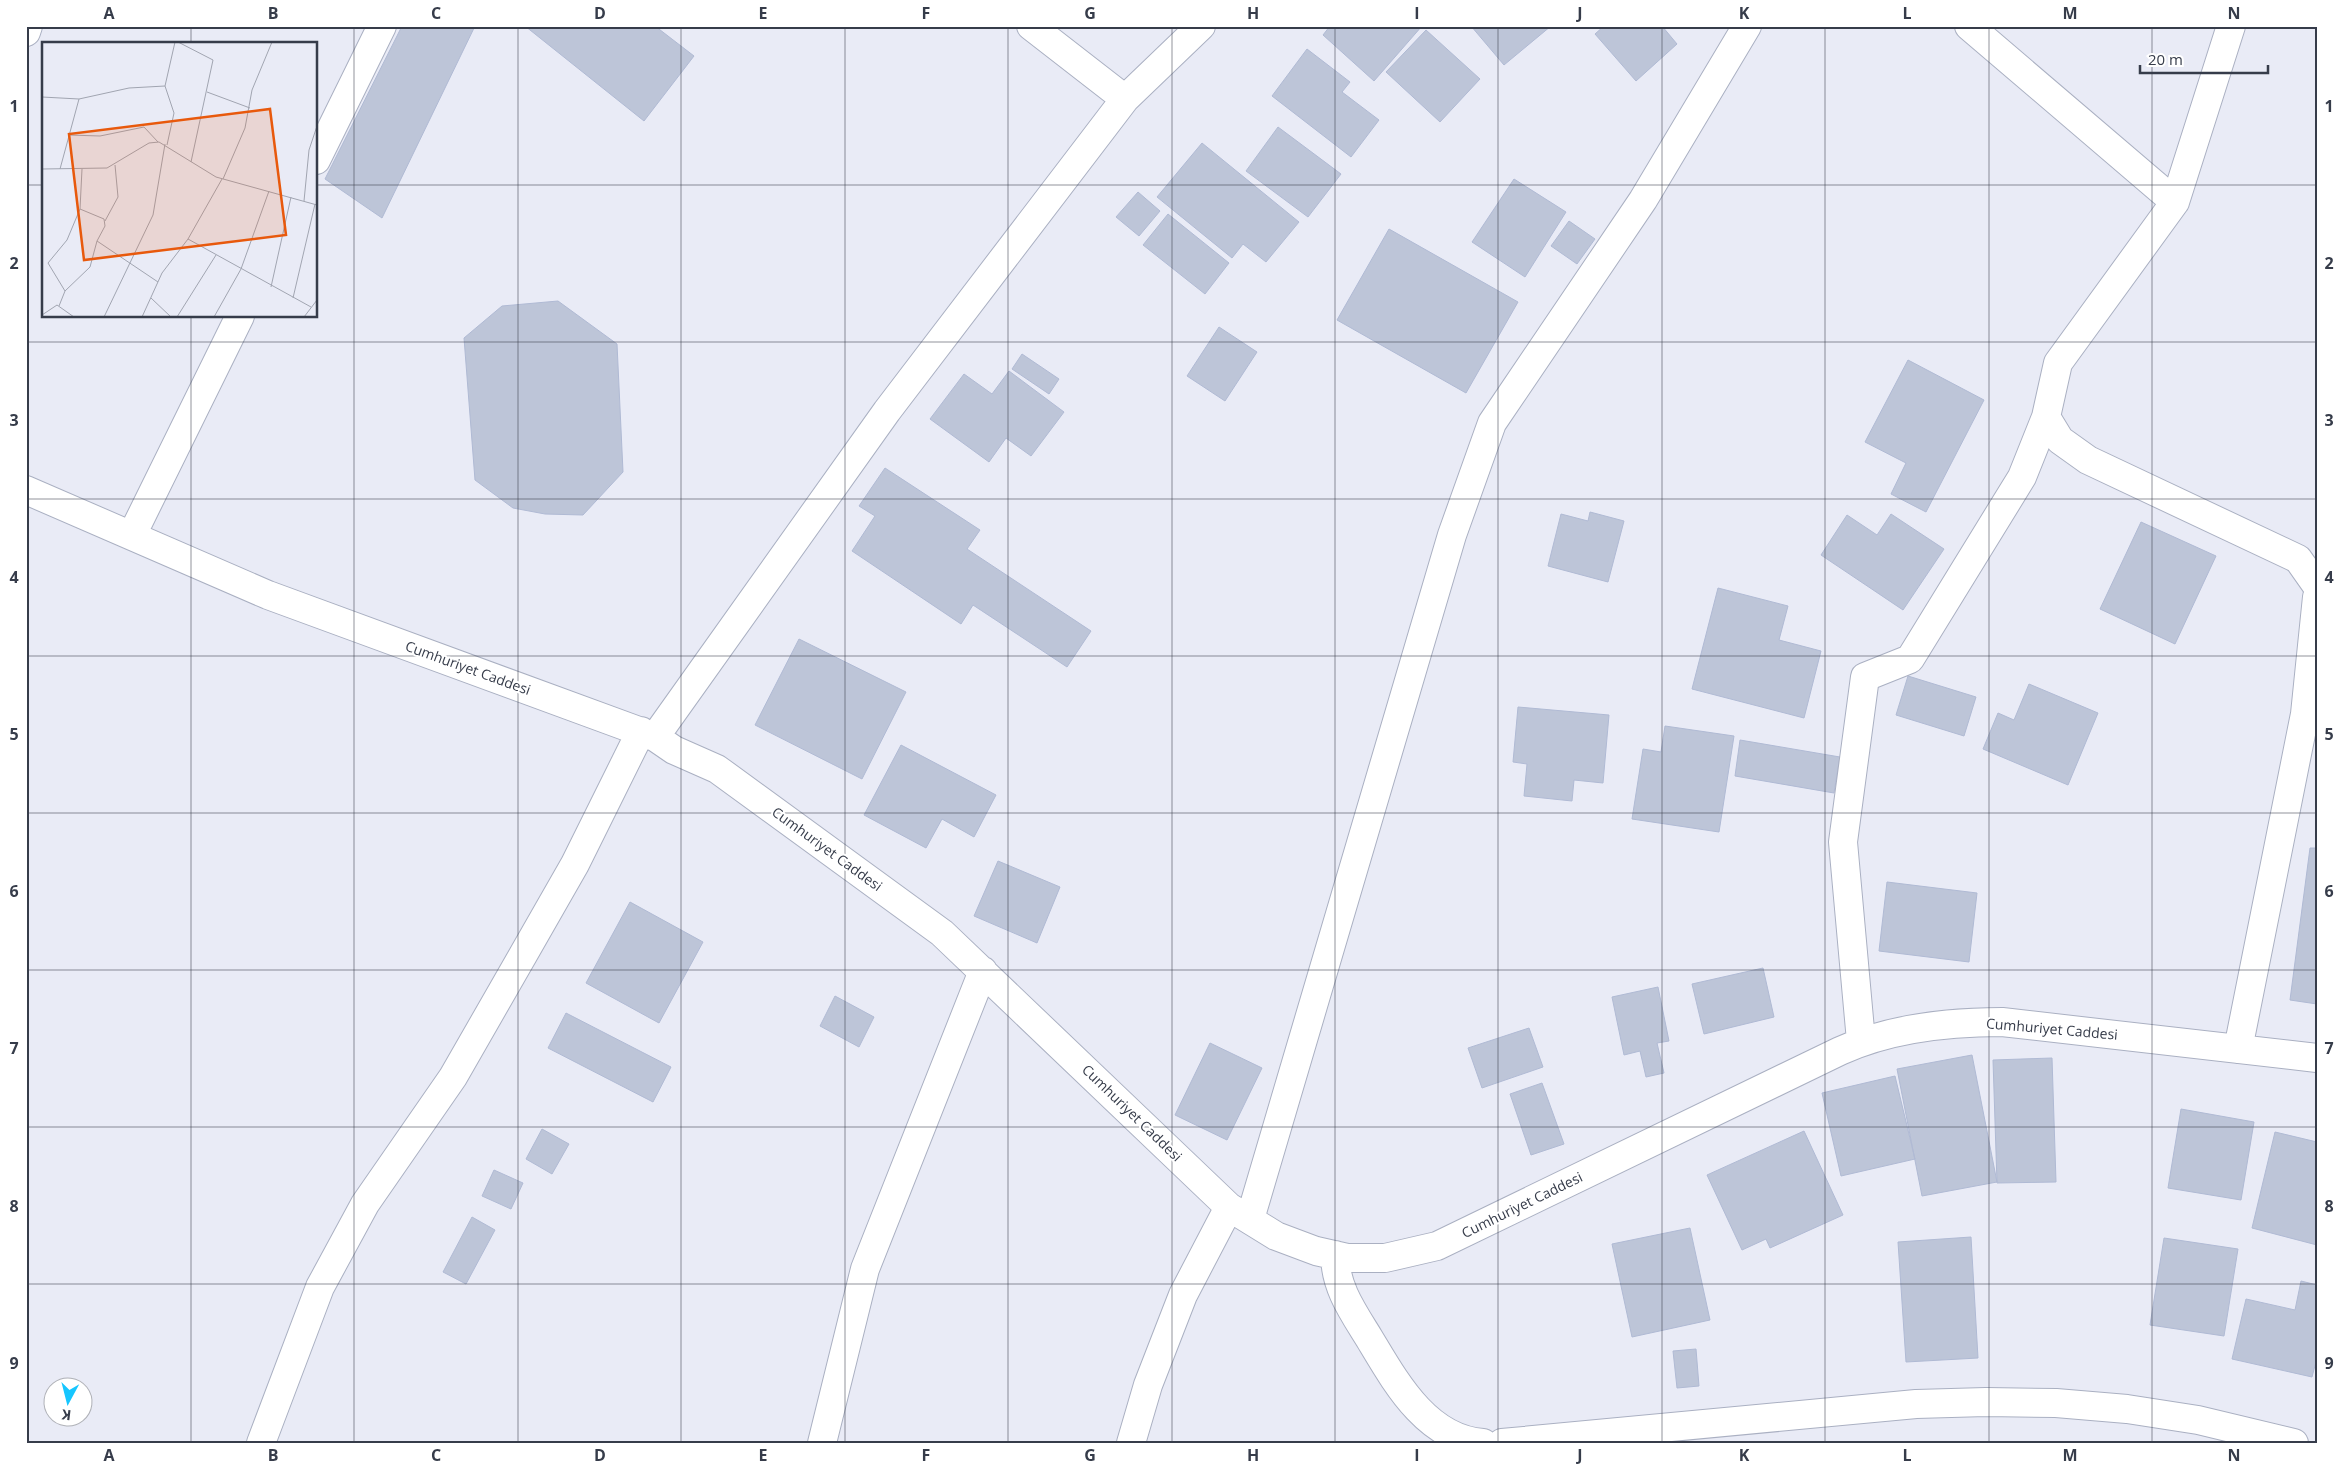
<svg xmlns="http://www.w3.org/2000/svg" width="2343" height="1469" viewBox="0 0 2343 1469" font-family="'Open Sans',sans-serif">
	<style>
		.building { fill: #bdc5d8; stroke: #b0bad4 }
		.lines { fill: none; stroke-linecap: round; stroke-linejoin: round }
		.minor-casing { stroke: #aab0c2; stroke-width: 30 }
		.minor { stroke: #fff; stroke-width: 28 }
		.grid { fill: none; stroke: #363c4a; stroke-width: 1; stroke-opacity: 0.55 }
		.labels { text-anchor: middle; stroke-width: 4; stroke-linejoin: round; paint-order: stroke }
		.street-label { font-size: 14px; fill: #363c4a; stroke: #fff }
		.inset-road { fill: none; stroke: #a1a5b1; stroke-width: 1 }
		.view { fill: #e8590c; fill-opacity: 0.15; stroke: #e8590c; stroke-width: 2.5 }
		.inset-edge { fill: none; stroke: #363c4a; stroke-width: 2.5 }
		.neatline { fill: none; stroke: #363c4a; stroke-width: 2 }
		.grid-label { font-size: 16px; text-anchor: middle; font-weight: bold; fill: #363c4a }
	</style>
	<rect width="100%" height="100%" fill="#e9ebf6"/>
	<path class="building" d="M402,26H475L382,218L325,179Z
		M525,26H655L694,56L644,121Z
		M1330,26H1422L1374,81L1323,35Z
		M1471,26H1551L1504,65Z
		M1604,26H1662L1677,44L1636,81L1595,34Z
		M1426,30L1480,79L1440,122L1386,72Z
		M1307,49L1350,82L1342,92L1379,120L1351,157L1272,96Z
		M1278,127L1341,174L1308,217L1246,171Z
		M1202,143L1299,222L1266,262L1243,244L1232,258L1157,197Z
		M1514,179L1566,212L1525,277L1472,242Z
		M1138,192L1160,211L1139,236L1116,217Z
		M1168,214L1229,263L1205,294L1143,245Z
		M1569,221L1595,239L1577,264L1551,246Z
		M1389,229L1518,302L1466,393L1337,320Z
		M558,301L617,344L623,472L583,515L545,514L513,508L475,480L464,338L502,306Z
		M1219,327L1257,352L1225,401L1187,376Z
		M1022,354L1059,379L1049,394L1012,369Z
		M1908,360L1984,400L1926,512L1891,494L1906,463L1865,442Z
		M1009,371L1064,412L1031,456L1006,438L989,462L930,419L964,374L992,394Z
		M885,468L980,530L967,549L1091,631L1067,667L973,605L961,624L852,551L875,516L859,506Z
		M1590,512L1624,521L1608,582L1548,566L1561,514L1588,521Z
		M1891,514L1944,549L1903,610L1821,555L1847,515L1877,535Z
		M2141,522L2216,556L2175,644L2100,609Z
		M1718,588L1788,606L1779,640L1821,651L1804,718L1692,689Z
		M799,639L906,692L862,779L755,725Z
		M1908,676L1976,697L1964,736L1896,715Z
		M2029,684L2098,713L2068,785L1983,749L1998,713L2014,720Z
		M1518,707L1609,715L1603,783L1574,780L1572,801L1524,796L1527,764L1513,762Z
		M1665,726L1734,736L1719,832L1632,819L1643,749L1661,752Z
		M1740,740L1840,757L1834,793L1735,776Z
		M901,745L996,795L974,837L942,819L926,848L864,815Z
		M2310,848H2317V1004L2290,1000Z
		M998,861L1060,887L1037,943L974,916Z
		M1887,882L1977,893L1969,962L1879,951Z
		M630,902L703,942L659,1023L586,983Z
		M1763,968L1774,1017L1704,1034L1692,984Z
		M1658,987L1669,1041L1657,1043L1664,1073L1646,1077L1640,1051L1624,1055L1612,997Z
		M835,996L874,1017L859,1047L820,1026Z
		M566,1013L671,1067L653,1102L548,1048Z
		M1529,1028L1543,1067L1482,1088L1468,1048Z
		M1210,1043L1262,1068L1227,1140L1175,1115Z
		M1972,1055L1997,1182L1922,1196L1897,1069Z
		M2052,1058L2056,1182L1997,1183L1993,1060Z
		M1895,1076L1915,1159L1841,1176L1822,1093Z
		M1542,1083L1564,1144L1531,1155L1510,1094Z
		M2181,1109L2254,1122L2241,1200L2168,1188Z
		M542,1129L569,1144L552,1174L526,1159Z
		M1804,1131L1843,1215L1770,1248L1766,1239L1742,1250L1707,1175Z
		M2275,1132L2317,1142V1245L2252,1228Z
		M494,1170L523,1183L511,1209L482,1196Z
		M472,1217L495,1230L466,1284L443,1272Z
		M1690,1228L1710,1320L1632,1337L1612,1244Z
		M1971,1237L1978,1358L1906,1362L1898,1242Z
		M2164,1238L2238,1249L2224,1336L2150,1325Z
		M2301,1281L2317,1285V1358L2312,1377L2232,1359L2246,1299L2295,1310Z
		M1696,1349L1699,1386L1677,1388L1673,1351Z"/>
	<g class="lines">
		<g class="minor-casing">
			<path id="minor" d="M1031,26L1125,99
				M1969,26L2175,202
				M2231,26L2175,202L2058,363L2046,417L2060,440L2088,460L2298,559L2317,586
				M26,32L28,26
				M316,160L382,26
				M26,490L268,595L655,737L674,750L717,769L942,933L1229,1207L1276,1236L1316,1251L1347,1258H1385L1437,1246L1840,1051C1890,1028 1947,1022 2002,1022L2317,1058
				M132,535L240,316
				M655,737L887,411L1125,99L1201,26
				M1861,1041L1843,842L1865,677L1910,659L2022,477L2046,417
				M2238,1049L2305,714L2317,597
				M1250,1219L1452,535L1492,423L1643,200L1747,26
				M1335,1255C1335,1287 1353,1312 1369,1338C1395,1381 1426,1439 1483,1443
				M261,1443L320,1287L365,1204L453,1077L523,955L575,864L641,731
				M822,1443L865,1269L983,971
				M1131,1443L1148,1385L1183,1295L1229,1207
				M1502,1443L1916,1404L1986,1402L2056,1403L2127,1409L2198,1420L2294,1443"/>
		</g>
		<use href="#minor" class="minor"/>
	</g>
	<path class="grid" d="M191,26V44M354,26V1443M518,26V1443M681,26V1443M845,26V1443M1008,26V1443M1172,26V1443M1335,26V1443M1498,26V1443M1662,26V1443M1825,26V1443M1989,26V1443M2152,26V1443M26,185H44M316,185H2317M191,316V1443M26,342H2317M26,499H2317M26,656H2317M26,813H2317M26,970H2317M26,1127H2317M26,1284H2317"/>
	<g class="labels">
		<g class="street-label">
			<text transform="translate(468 668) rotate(20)" y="5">Cumhuriyet Caddesi</text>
			<text transform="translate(827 849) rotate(36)" y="5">Cumhuriyet Caddesi</text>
			<text transform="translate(2052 1029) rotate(5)" y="5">Cumhuriyet Caddesi</text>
			<text transform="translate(1132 1113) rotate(44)" y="5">Cumhuriyet Caddesi</text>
			<text transform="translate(1522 1205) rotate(-26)" y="5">Cumhuriyet Caddesi</text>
		</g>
	</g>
	<g transform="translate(42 42)">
		<rect width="275" height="275" fill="#e9ebf6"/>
		<path class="inset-road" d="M136,0L171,18L149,120M165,50L208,66M0,55L37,57L18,127M37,57L87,46L123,44M27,93L58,94L102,85L116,100M125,103L132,71L123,44L133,0M0,127L65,126L107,101L117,100L174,135L275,163M181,137L203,86L210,48L230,0M262,159L267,108L275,84M63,179L76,155L73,123M146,197L269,265M55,199L116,240M229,245L249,155M23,249L6,221L25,198L38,167M109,256L129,275M251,256L273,162M17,264L23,249L48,225L55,199L63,184L62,177L38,167L40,127M0,273L15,263L32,275M62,275L111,173L123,102M100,275L120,231L146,197L180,137M135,275L174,213M172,275L199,227L227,149M262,275L275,258"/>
		<path class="view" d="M228,67L244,193L42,218L27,92Z"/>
		<rect width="275" height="275" class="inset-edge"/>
	</g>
	<rect width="2343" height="1469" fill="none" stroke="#ffffff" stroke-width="55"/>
	<g transform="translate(68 1402) rotate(187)"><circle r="24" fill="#ffffff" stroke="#afb1b7"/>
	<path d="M0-4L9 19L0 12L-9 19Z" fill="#16c6ff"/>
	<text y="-8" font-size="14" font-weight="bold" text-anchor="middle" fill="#363c4a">K</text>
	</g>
	<path d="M2140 65v8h128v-8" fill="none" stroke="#363c4a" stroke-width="2.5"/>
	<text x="2148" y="65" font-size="15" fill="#363c4a" stroke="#ffffff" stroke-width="4" paint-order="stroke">20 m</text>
	<rect x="28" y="28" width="2288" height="1414" class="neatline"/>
	<g class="grid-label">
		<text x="109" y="19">A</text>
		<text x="273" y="19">B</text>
		<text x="436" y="19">C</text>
		<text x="600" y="19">D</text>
		<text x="763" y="19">E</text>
		<text x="926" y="19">F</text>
		<text x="1090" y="19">G</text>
		<text x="1253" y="19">H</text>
		<text x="1417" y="19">I</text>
		<text x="1580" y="19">J</text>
		<text x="1744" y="19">K</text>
		<text x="1907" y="19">L</text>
		<text x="2070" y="19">M</text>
		<text x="2234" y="19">N</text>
		<text x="14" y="112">1</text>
		<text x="2329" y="112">1</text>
		<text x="14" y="269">2</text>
		<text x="2329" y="269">2</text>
		<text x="14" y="426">3</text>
		<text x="2329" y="426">3</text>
		<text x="14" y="583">4</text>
		<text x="2329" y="583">4</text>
		<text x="14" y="740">5</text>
		<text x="2329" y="740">5</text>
		<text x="14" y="897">6</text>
		<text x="2329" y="897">6</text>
		<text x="14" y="1054">7</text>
		<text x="2329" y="1054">7</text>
		<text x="14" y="1212">8</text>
		<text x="2329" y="1212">8</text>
		<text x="14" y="1369">9</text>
		<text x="2329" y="1369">9</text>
		<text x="109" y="1461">A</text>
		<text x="273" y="1461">B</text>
		<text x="436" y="1461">C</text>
		<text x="600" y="1461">D</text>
		<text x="763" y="1461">E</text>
		<text x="926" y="1461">F</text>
		<text x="1090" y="1461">G</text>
		<text x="1253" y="1461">H</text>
		<text x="1417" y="1461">I</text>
		<text x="1580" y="1461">J</text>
		<text x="1744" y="1461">K</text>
		<text x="1907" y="1461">L</text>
		<text x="2070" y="1461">M</text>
		<text x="2234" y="1461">N</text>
	</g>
</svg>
